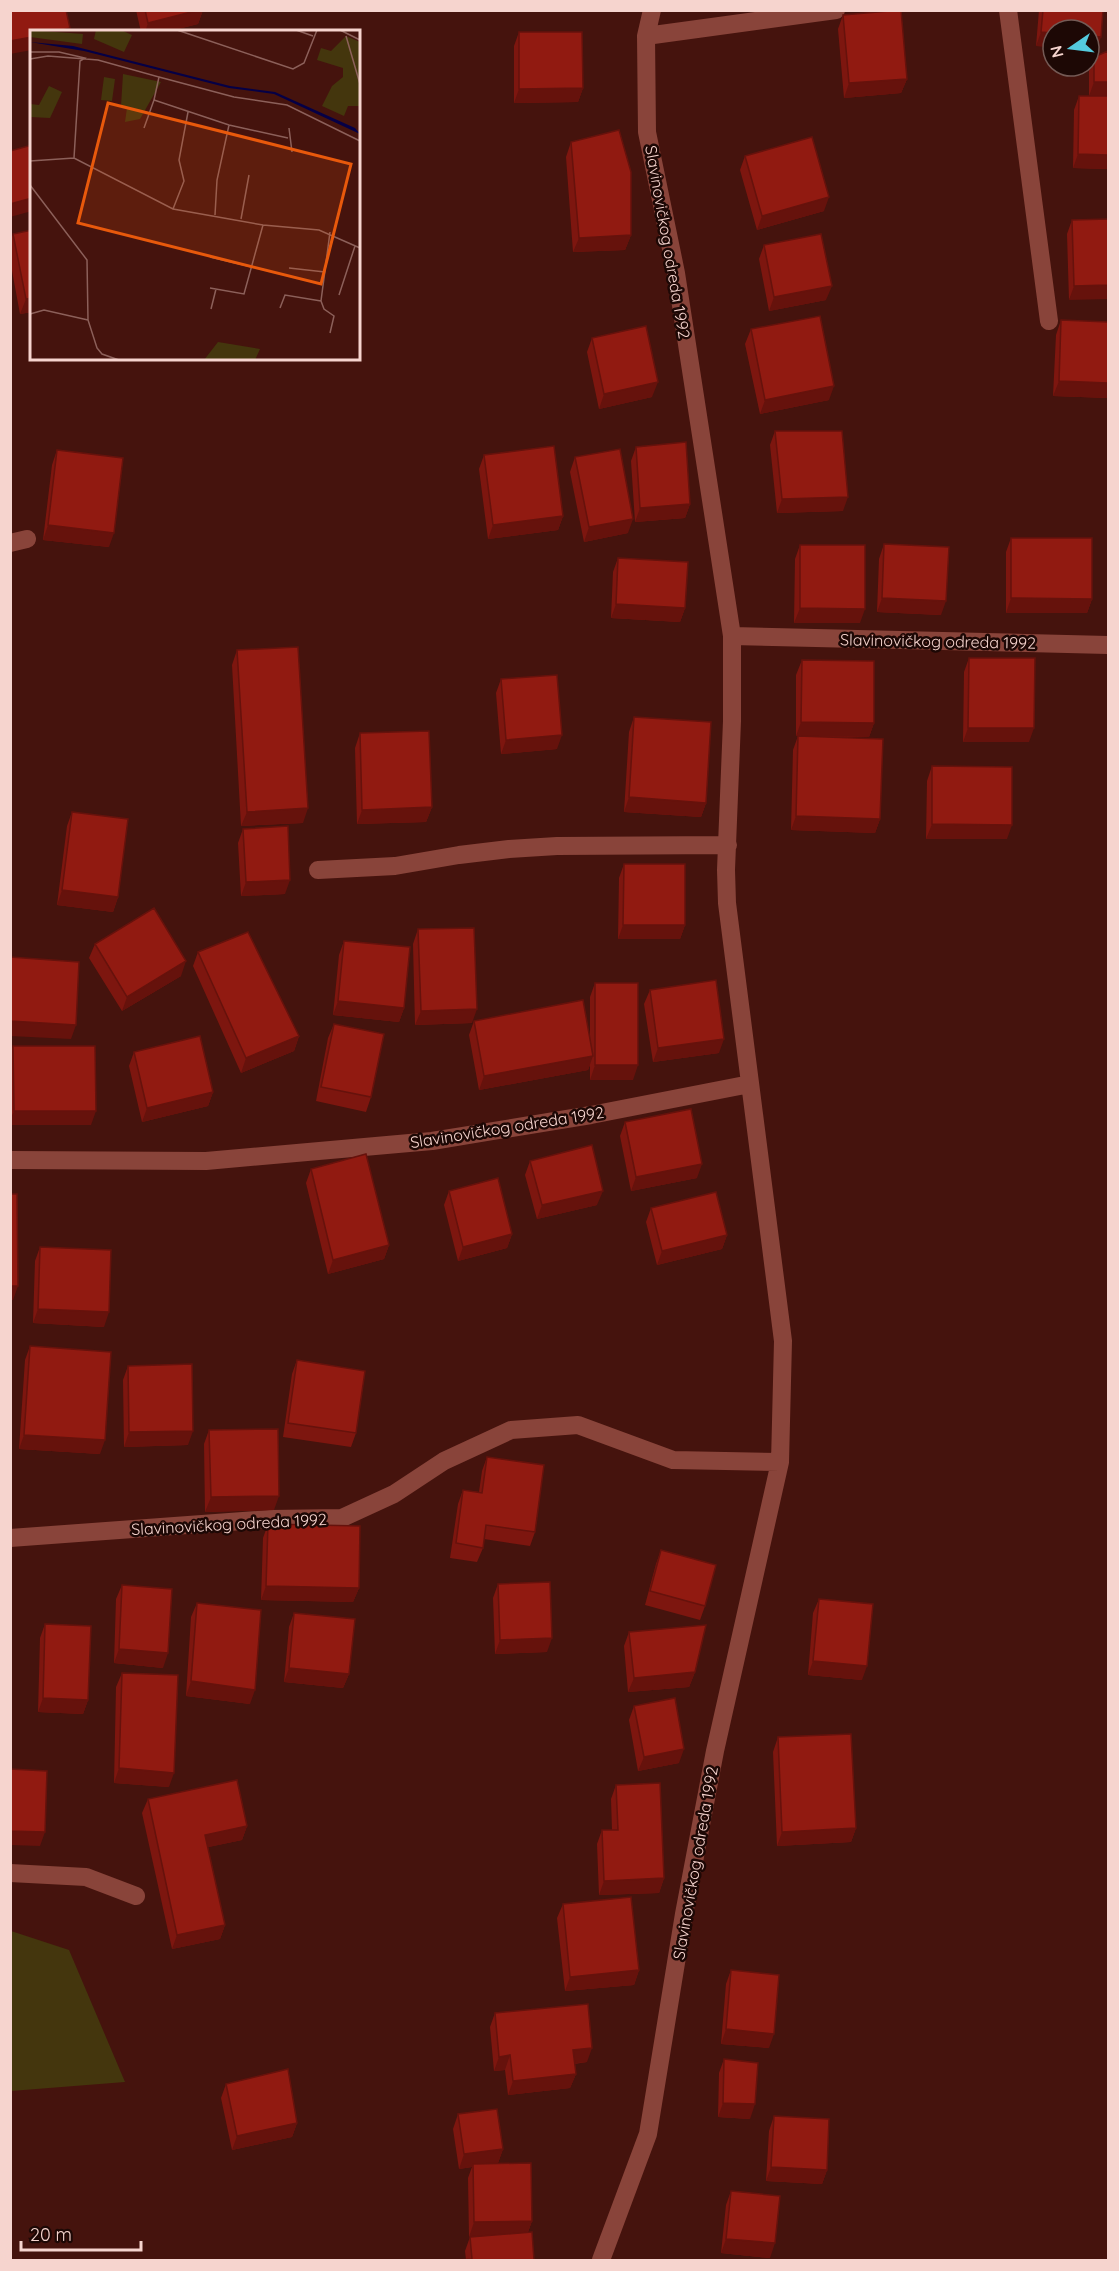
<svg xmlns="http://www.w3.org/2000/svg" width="1119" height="2271" viewBox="0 0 1119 2271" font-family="Quicksand,sans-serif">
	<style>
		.green { fill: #44360d }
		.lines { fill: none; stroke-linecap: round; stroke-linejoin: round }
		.minor { stroke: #89443a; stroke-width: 18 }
		.wall { fill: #7d160f }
		.shaded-wall { fill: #66120c }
		.building { fill: #911a11; stroke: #66120c; stroke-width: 1.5 }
		.labels { text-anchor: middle; stroke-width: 5; stroke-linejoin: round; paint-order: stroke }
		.street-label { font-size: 16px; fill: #f6d4ce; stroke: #1d0805 }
		.inset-road { fill: none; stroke: #8c605a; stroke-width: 1.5 }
		.view { fill: #e8590c; fill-opacity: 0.15; stroke: #e8590c; stroke-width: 3 }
		.inset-edge { fill: none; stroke: #f6d4ce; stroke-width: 3 }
	</style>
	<rect width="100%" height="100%" fill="#45130d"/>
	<path class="green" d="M11,1931L69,1950L125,2082L11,2091Z"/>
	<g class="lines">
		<path class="minor" d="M1008,10L1049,321
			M646,36L836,10
			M10,543L27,539
			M732,636L1108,645
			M318,870L395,866L459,855L509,849L557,846L728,845
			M10,1160L206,1161L432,1141L591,1115L750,1084
			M10,1538L270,1519L342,1518L394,1494L444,1461L511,1430L578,1425L673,1460L780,1462
			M10,1873L86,1877L136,1896
			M601,2260L648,2134L684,1914L715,1751L780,1462L783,1341L727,903L726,870L732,721V636L676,273L647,132L646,36L652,10"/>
	</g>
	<path class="wall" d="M136,10H203L198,24L166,32H141Z
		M1039,10H1103L1096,51H1089V30L1036,46Z
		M843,15L907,79L901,93L844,98L838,29Z
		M519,32L583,88L578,102L514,103V46Z
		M1094,57L1108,169L1073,168L1074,110L1079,96H1089V71Z
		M571,142L631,235L625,250L573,252L566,157Z
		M745,156L824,211L757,230L740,170Z
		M1108,219L1069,300L1067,234L1072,220Z
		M13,234L32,312L20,314L10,260V241Z
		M764,245L826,300L769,311L759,259Z
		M1061,320L1108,322V398L1053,396L1056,335Z
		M751,329L829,400L760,414L745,344Z
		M592,338L652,397L599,409L587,352Z
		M775,431L843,511L777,513L770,445Z
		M636,447L690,504L685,518L635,522L631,461Z
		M57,450L109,547L43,540L52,465Z
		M484,455L563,516L558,530L488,539L479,469Z
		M575,457L628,533L584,542L570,472Z
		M1011,538L1092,599L1087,613H1006V552Z
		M884,544L941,615L877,612L879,559Z
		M800,545L860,623H794L795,559Z
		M618,558L685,608L680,622L611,618L613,572Z
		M237,650L303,823L241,826L232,665Z
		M969,658L1029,742H963L964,672Z
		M802,660L874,723L869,737H807L880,819L875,833L791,830L793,750L798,736H796V675Z
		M501,679L557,749L501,754L496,693Z
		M634,717L706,803L701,817L624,812L629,732Z
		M360,733L432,807L426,822L357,824L355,748Z
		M932,766L1007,839H926L927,781Z
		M72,812L118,897L113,912L57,905L67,826Z
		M243,829L285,894L241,896L238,843Z
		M624,864L685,925L680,939H618L619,878Z
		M418,929L472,1023L415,1025L413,944Z
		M344,941L404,1008L399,1022L333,1015L339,955Z
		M95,944L181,976L122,1011L89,958Z
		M198,952L299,1036L294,1051L241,1073L193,966Z
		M595,983L633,1080H590V1065L588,1070L479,1090L469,1035L474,1021L590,1037V997Z
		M650,990L719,1053L653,1062L644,1004Z
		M334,1024L371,1097L366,1112L316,1101L328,1038Z
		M13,1046L91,1125H10V1054Z
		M134,1052L213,1092L208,1106L142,1122L129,1066Z
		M625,1122L697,1178L631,1191L620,1136Z
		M530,1161L597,1205L537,1219L525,1175Z
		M311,1169L389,1245L384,1259L328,1274L306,1183Z
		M449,1191L512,1234L507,1248L458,1261L444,1205Z
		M651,1208L727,1235L722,1249L657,1265L646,1222Z
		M40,1247L104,1327L33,1323L35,1261Z
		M30,1346L100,1454L19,1449L25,1360Z
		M297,1360L356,1433L351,1447L283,1437L292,1374Z
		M128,1366L188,1445L124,1447L123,1380Z
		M209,1430L274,1510L205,1512L204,1444Z
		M487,1457L535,1532L530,1546L484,1539L483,1548L477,1562L450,1558L458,1504L463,1490L479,1492L482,1471Z
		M268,1524L359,1588L353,1602L261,1600L263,1538Z
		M661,1550L705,1606L700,1620L645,1605L656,1564Z
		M498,1584L547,1652L495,1654L493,1598Z
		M122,1585L163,1668L114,1663L116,1599Z
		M819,1599L862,1680L808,1675L813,1613Z
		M197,1603L250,1704L186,1696L191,1617Z
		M294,1613L349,1674L343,1688L284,1682L289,1627Z
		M45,1624L88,1700L83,1714L38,1712L40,1638Z
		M629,1632L695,1672L689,1687L628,1692L624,1646Z
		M122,1673L169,1787L114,1783L116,1687Z
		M634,1706L679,1763L638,1771L629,1720Z
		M778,1737L856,1828L851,1842L777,1846L773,1752Z
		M616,1785L664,1878L659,1893L599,1895L597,1844L602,1830H612L611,1799Z
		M148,1799L247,1826L242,1840L208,1847L225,1925L220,1939L172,1949L142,1813Z
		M563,1904L639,1970L634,1985L565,1991L557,1918Z
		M731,1970L769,2048L721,2044L726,1984Z
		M495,2013L587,2062L574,2064L576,2074L570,2088L508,2095L505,2070L494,2071L490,2027Z
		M724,2059L750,2119L718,2117L719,2073Z
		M226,2084L297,2123L292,2137L232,2150L221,2098Z
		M458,2114L503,2149L498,2163L532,2221L528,2232L534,2260H466L465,2251L470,2237H471H469L468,2178L472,2167L459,2169L453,2129Z
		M774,2116L827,2170L822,2184L766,2181L769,2131Z
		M731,2191L770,2258L721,2253L726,2205Z"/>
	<path class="shaded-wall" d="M199,10H203L198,24L166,32H145L148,23Z
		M70,28L69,32H56Z
		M1041,32L1053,33V48L1036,46Z
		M1089,36L1101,37L1096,51H1089Z
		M32,37V50L10,54V41Z
		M907,79L901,93L844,98L849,83Z
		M1094,82H1108V96H1089Z
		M583,88L578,102L514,103L519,89Z
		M1078,154L1108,155V169L1073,168Z
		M829,197L824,211L757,230L762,216Z
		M32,198V211L10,217V204Z
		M631,235L625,250L573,252L579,238Z
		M1108,285V299L1069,300L1074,286Z
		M832,286L826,300L769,311L774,297Z
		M32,298V312L20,314L26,299Z
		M1059,381L1108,383V398L1053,396Z
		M658,382L652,397L599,409L604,394Z
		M834,386L829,400L760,414L765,400Z
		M848,497L843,511L777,513L782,499Z
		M690,504L685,518L635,522L640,508Z
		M563,516L558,530L488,539L493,525Z
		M633,519L628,533L584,542L589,527Z
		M48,525L114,533L109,547L43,540Z
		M882,598L946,601L941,615L877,612Z
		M1011,598L1092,599L1087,613H1006Z
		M616,604L685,608L680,622L611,618Z
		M800,608L865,609L860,623H794Z
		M801,722L874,723L869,737L796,736Z
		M968,728H1034L1029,742H963Z
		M562,735L557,749L501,754L506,740Z
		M629,797L706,803L701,817L624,812Z
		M432,807L426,822L357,824L362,810Z
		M308,808L303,823L241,826L247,812Z
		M796,816L880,819L875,833L791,830Z
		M932,824L1012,825L1007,839H926Z
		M290,880L285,894L241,896L246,882Z
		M62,890L118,897L113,912L57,905Z
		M623,925H685L680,939H618Z
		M186,961L181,976L122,1011L127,997Z
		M338,1001L404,1008L399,1022L333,1015Z
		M477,1009L472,1023L415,1025L421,1011Z
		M10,1021L76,1025L71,1039L10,1036Z
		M299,1036L294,1051L241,1073L246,1058Z
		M724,1039L719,1053L653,1062L658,1048Z
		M593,1056L588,1070L479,1090L484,1076Z
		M595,1065H638L633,1080H590Z
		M213,1092L208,1106L142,1122L147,1108Z
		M14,1111H96L91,1125H10V1120Z
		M702,1164L697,1178L631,1191L636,1177Z
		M603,1191L597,1205L537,1219L542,1205Z
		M512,1234L507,1248L458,1261L463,1247Z
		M727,1235L722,1249L657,1265L662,1251Z
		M389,1245L384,1259L328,1274L333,1260Z
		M10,1286H18L13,1300H10Z
		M38,1309L109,1312L104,1327L33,1323Z
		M193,1431L188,1445L124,1447L129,1432Z
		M24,1435L105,1440L100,1454L19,1449Z
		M279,1496L274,1510L205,1512L211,1497Z
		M266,1586L359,1588L353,1602L261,1600Z
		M552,1638L547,1652L495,1654L500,1640Z
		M119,1649L168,1653L163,1668L114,1663Z
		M813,1661L867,1666L862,1680L808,1675Z
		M289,1668L349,1674L343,1688L284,1682Z
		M695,1672L689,1687L628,1692L634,1678Z
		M191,1681L255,1690L250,1704L186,1696Z
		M43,1698L88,1700L83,1714L38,1712Z
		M684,1749L679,1763L638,1771L644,1757Z
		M119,1768L174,1773L169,1787L114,1783Z
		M247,1826L242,1840L200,1849L205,1835Z
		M856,1828L851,1842L777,1846L782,1832Z
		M10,1831L45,1832L40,1846L10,1845Z
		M664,1878L659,1893L599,1895L604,1881Z
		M225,1925L220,1939L172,1949L177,1935Z
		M639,1970L634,1985L565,1991L570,1977Z
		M726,2029L774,2034L769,2048L721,2044Z
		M592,2048L587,2062L568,2064L573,2050Z
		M510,2055L505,2070L494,2071L499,2057Z
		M576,2074L570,2088L508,2095L513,2081Z
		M723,2103L755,2104L750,2119L718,2117Z
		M297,2123L292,2137L232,2150L237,2136Z
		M503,2149L498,2163L473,2164L472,2167L459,2169L464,2154Z
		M771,2167L827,2170L822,2184L766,2181Z
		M532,2221L527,2235L469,2237L474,2222Z
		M726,2239L775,2243L770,2258L721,2253Z"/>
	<path class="building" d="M10,10H66L70,28L56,32H32V37L10,41Z
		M145,10H199L148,23Z
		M901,10L907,79L849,83L843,15Z
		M1043,10H1103L1101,37L1089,36V30H1053V33L1041,32Z
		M519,32H582L583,88L519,89Z
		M1108,51V82H1094V57Z
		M1079,96H1108V155L1078,154Z
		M619,130L631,172V235L579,238L571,142Z
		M812,137L829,197L762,216L745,156Z
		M32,145V198L10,204V151Z
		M1108,219V285L1074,286L1072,220Z
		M32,230V298L26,299L13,234Z
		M821,234L832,286L774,297L764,245Z
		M820,316L834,386L765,400L751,329Z
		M1061,320L1108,322V383L1059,381Z
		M646,326L658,382L604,394L592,338Z
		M775,431H842L848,497L782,499Z
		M686,442L690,504L640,508L636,447Z
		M554,446L563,516L493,525L484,455Z
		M620,449L633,519L589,527L575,457Z
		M57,450L123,458L114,533L48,525Z
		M1011,538H1092V599L1011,598Z
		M884,544L949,547L946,601L882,598Z
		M800,545H865V609L800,608Z
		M618,558L688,562L685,608L616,604Z
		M298,647L308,808L247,812L237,650Z
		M969,658H1035L1034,728H968Z
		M802,660L874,661V723L801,722Z
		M557,675L562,735L506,740L501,679Z
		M634,717L711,722L706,803L629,797Z
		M429,731L432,807L362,810L360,733Z
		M798,736L883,739L880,819L796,816Z
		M932,766L1012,767V825L932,824Z
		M72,812L128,819L118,897L62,890Z
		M288,826L290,880L246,882L243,829Z
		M624,864H685V925H623Z
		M154,908L186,961L127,997L95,944Z
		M474,928L477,1009L421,1011L418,929Z
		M248,932L299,1036L246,1058L198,952Z
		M344,941L410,947L404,1008L338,1001Z
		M10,957L79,962L76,1025L10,1021Z
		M716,980L724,1039L658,1048L650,990Z
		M595,983H638V1065H595Z
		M583,1000L593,1056L484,1076L474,1021Z
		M334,1024L384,1034L371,1097L321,1087Z
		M200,1036L213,1092L147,1108L134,1052Z
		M13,1046H95L96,1111H14Z
		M691,1109L702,1164L636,1177L625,1122Z
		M592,1145L603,1191L542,1205L530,1161Z
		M366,1154L389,1245L333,1260L311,1169Z
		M498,1178L512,1234L463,1247L449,1191Z
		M716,1192L727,1235L662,1251L651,1208Z
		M10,1194H17L18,1286H10Z
		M40,1247L111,1250L109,1312L38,1309Z
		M30,1346L111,1352L105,1440L24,1435Z
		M297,1360L365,1371L356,1433L288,1423Z
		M192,1364L193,1431L129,1432L128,1366Z
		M278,1429L279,1496L211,1497L209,1430Z
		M487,1457L544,1465L535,1532L486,1525L483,1548L456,1543L463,1490L482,1493Z
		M268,1524L360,1526L359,1588L266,1586Z
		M661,1550L716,1565L705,1606L650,1591Z
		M550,1582L552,1638L500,1640L498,1584Z
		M122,1585L172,1589L168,1653L119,1649Z
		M819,1599L873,1604L867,1666L813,1661Z
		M197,1603L261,1610L255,1690L191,1681Z
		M294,1613L355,1619L349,1674L289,1668Z
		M45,1624L91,1626L88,1700L43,1698Z
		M706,1625L695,1672L634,1678L629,1632Z
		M122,1673L178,1675L174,1773L119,1768Z
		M675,1698L684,1749L644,1757L634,1706Z
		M851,1734L856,1828L782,1832L778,1737Z
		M10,1769L47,1771L45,1832L10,1831Z
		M237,1780L247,1826L205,1835L225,1925L177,1935L148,1799Z
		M660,1783L664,1878L604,1881L602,1830H618L616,1785Z
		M631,1897L639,1970L570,1977L563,1904Z
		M731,1970L779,1975L774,2034L726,2029Z
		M588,2004L592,2048L573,2050L576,2074L513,2081L510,2055L499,2057L495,2013Z
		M724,2059L758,2063L755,2104L723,2103Z
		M288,2069L297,2123L237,2136L226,2084Z
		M497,2109L503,2149L464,2154L458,2114Z
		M774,2116L829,2119L827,2170L771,2167Z
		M531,2163L532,2221L474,2222L473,2164Z
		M731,2191L780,2196L775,2243L726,2239Z
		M532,2232L534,2260H458L472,2259L470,2237Z"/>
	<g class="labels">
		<g class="street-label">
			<text transform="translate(668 242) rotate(80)" y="6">Slavinovičkog odreda 1992</text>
			<text transform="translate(938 641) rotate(1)" y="6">Slavinovičkog odreda 1992</text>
			<text transform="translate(507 1127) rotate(-9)" y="6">Slavinovičkog odreda 1992</text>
			<text transform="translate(229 1524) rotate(-3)" y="6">Slavinovičkog odreda 1992</text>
			<text transform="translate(695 1863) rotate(-80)" y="6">Slavinovičkog odreda 1992</text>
		</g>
	</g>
	<g transform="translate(30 30)">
		<rect width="330" height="330" fill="#45130d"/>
		<path d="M0,0L53,4L52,14L0,7ZM66,0H91L102,5L94,22L64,9ZM316,6L330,12V76H318L314,86L292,76L302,56L313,47V38L287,30L291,18L301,21ZM93,44L131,52L110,89L95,92L97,78L91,76ZM74,47L85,49L82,71L71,70ZM19,56L32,62L20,88L0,87V74L9,75ZM188,312L230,319L225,330H174Z" fill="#44360d"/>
		<path d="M0,12L43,16L200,56L245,62L325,98L330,104L244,64L199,58L54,21Z" fill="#050046"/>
		<path class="inset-road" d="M147,0L263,39L274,33L287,0M266,0L283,6M310,0L330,10M316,6L330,54M0,22H29L55,28L50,31L44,128M0,29L18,26L68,30L129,47L124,70L199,95L258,108M129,47L204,67L257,75L330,111M114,98L124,70M259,98L262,122M0,131L44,128L143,179L233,195L289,200L330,218M0,155L57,230L58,290L67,318L72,324L89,330M143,179L154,151L149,130L158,82M185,185L187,150L199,95M211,189L219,145M300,202L291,271L294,279L304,286L300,303M180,227L222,237M259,238L295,242M180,258L214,264L233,195M309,265L325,216M250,278L255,265L291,271M181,279L186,259M0,284L14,280L58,290"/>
		<path class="view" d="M78,73L321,134L291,254L48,193Z"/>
		<rect width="330" height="330" class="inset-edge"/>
	</g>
	<rect width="1119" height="2271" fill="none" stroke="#f6d4ce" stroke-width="24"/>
	<g transform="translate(1071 48) rotate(256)"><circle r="28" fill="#1d0805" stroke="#745a55" stroke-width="1.5"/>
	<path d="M0-4.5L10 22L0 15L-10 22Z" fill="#54cadd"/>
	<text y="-9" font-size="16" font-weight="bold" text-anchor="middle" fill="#f6d4ce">N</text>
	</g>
	<path d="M21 2241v9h120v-9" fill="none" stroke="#f6d4ce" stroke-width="3"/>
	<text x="30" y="2241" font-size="18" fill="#f6d4ce" stroke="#1d0805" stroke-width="4.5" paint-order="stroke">20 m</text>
</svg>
